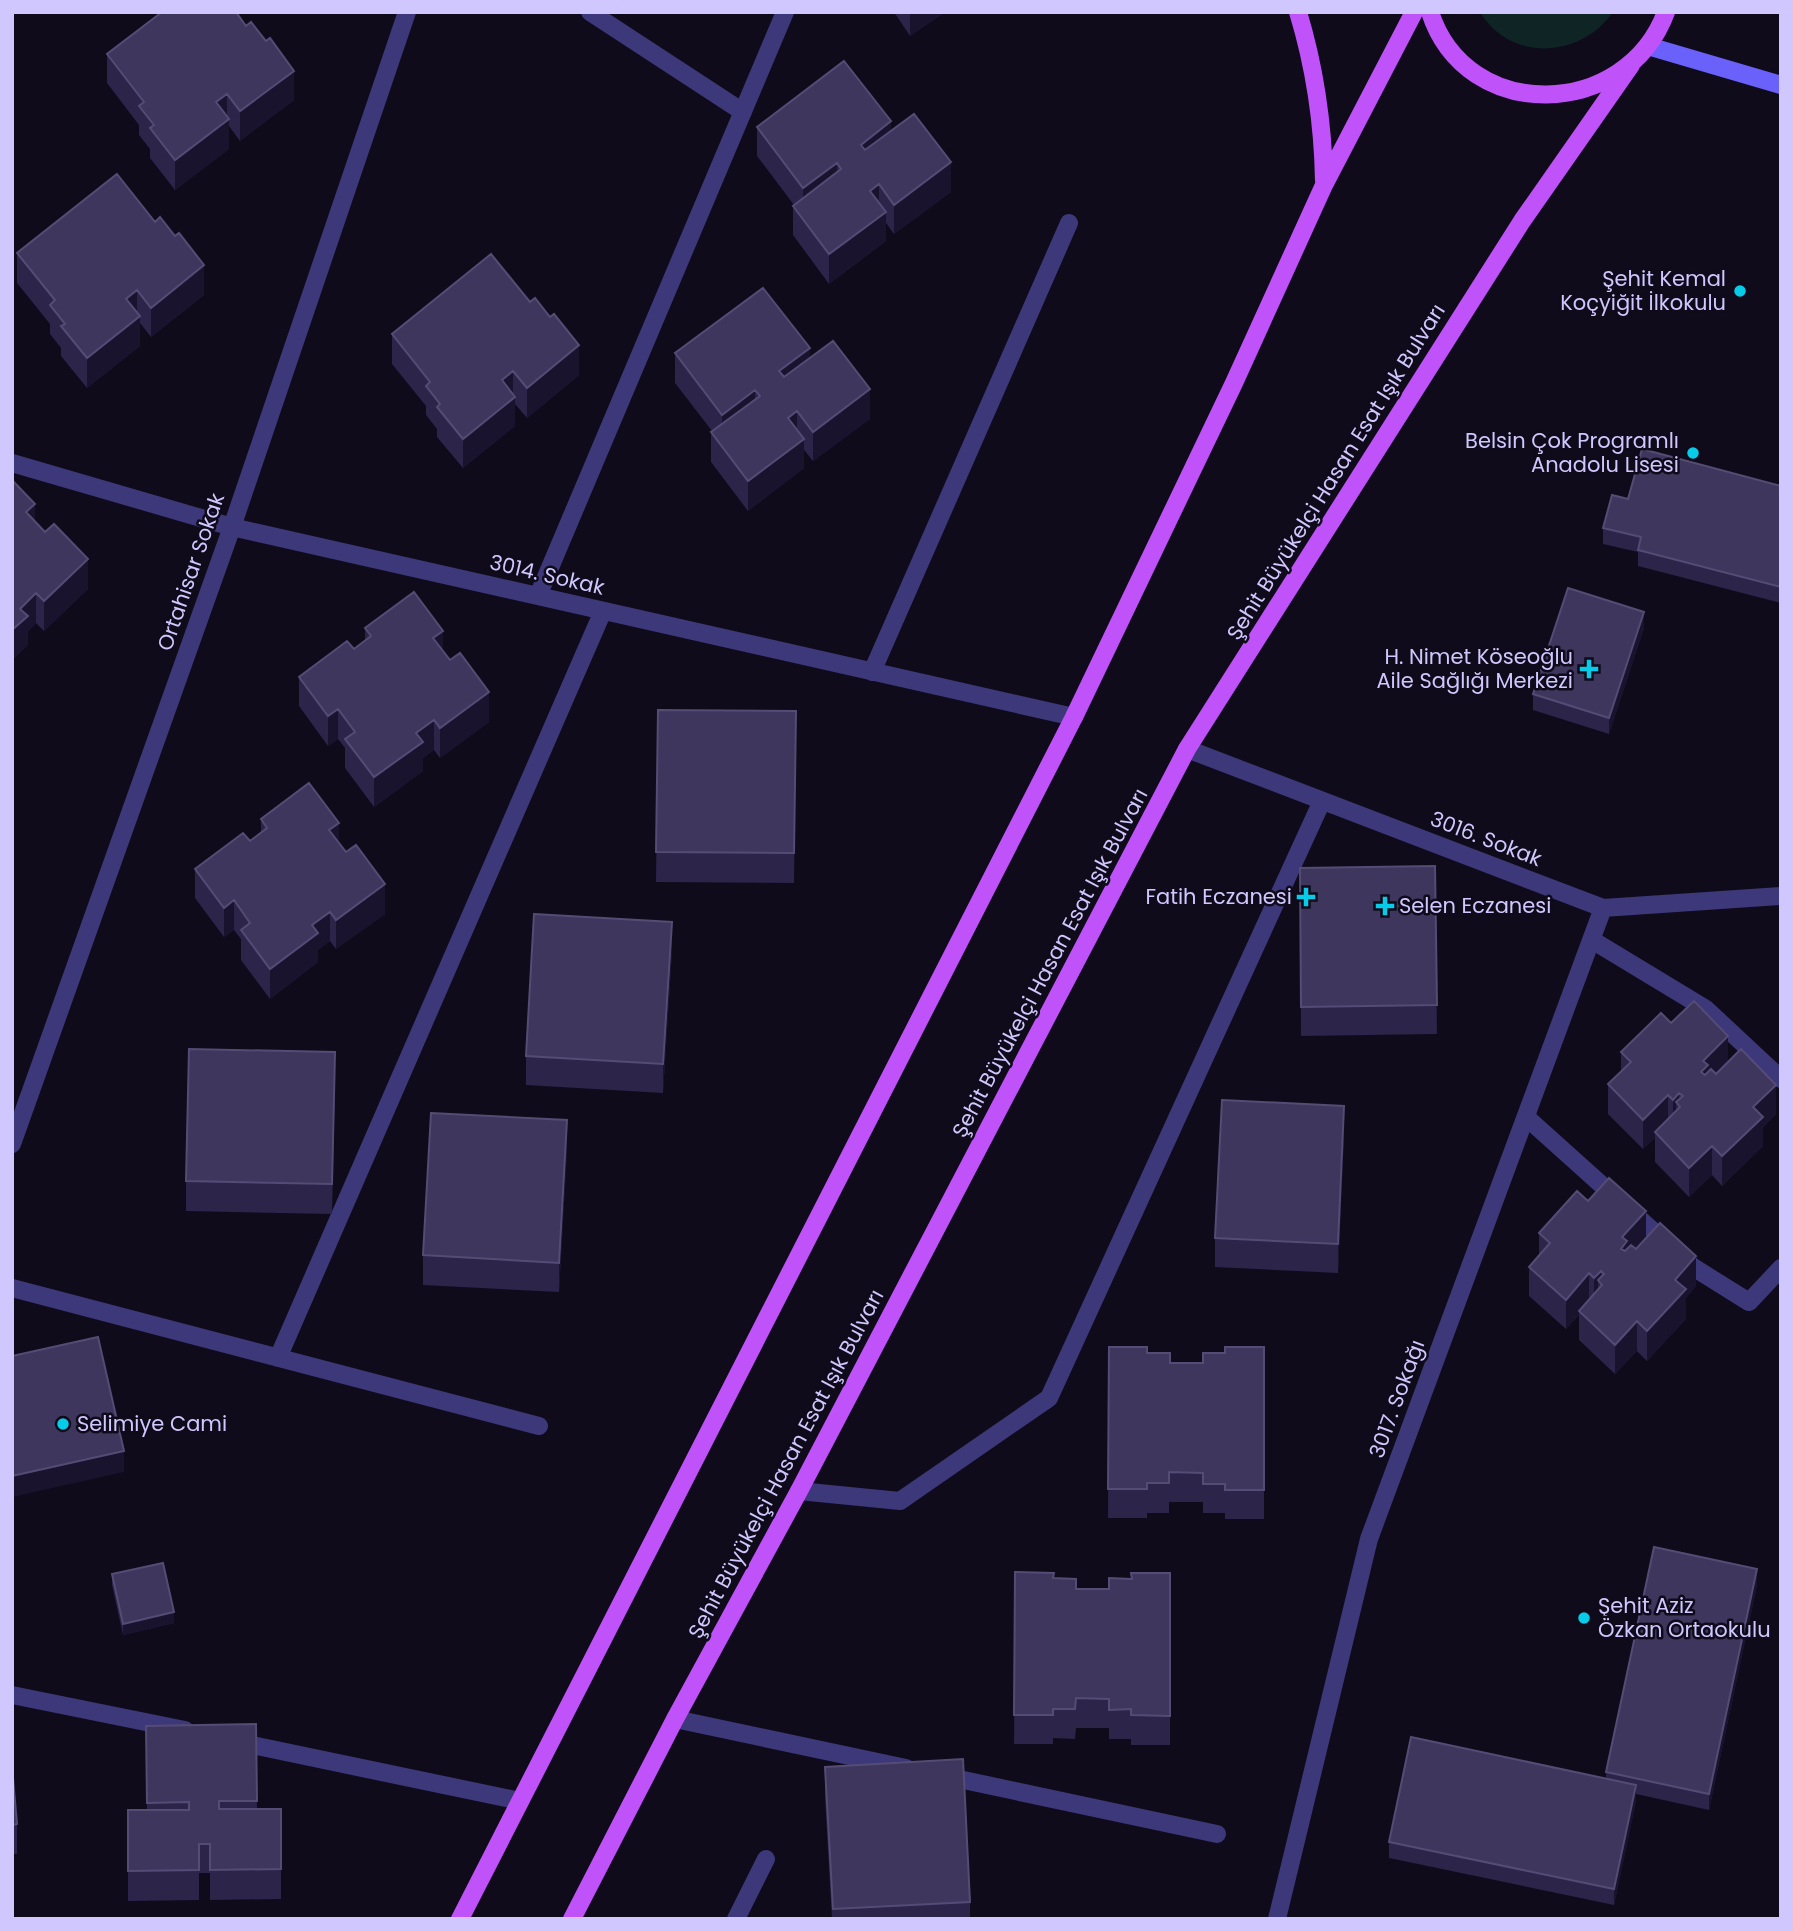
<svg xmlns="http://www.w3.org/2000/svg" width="1793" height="1931" viewBox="0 0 1793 1931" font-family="Poppins,sans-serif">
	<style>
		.green { fill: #0f2525 }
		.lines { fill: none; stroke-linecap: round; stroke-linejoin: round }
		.lane { stroke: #3c3879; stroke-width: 18 }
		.street { stroke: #3c3879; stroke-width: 18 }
		.secondary { stroke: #6a61fa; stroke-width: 18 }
		.primary { stroke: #c052fa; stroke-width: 18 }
		.wall { fill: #2c2449 }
		.shaded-wall { fill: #19132e }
		.building { fill: #3e365c; stroke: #544c75; stroke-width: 2 }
		.poi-dot { fill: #07cce9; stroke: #0f0b1b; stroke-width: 2.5 }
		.labels { text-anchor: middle; stroke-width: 5; stroke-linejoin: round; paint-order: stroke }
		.poi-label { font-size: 21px; fill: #cfc7fd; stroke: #0f0b1b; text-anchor: end }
		.street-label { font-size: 21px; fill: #cfc7fd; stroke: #0f0b1b }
	</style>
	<rect width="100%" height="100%" fill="#0f0b1b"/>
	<path class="green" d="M1480,12H1613C1581,58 1511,63 1480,12Z"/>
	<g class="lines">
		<path class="lane" d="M1592,940L1706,1009L1781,1079
			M1526,1117L1693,1267L1749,1302L1781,1268"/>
		<path class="street" d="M590,12L743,112
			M12,463L232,527L1074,717
			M538,596L785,12
			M872,672L1069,223
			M1187,749L1603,908L1781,896
			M12,1144L232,527L407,12
			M12,1288L539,1426
			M278,1358L603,611
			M799,1491L900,1501L1049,1398L1322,801
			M12,1695L185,1730
			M675,1719L906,1768
			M233,1741L520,1801
			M940,1775L1217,1834
			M736,1919L766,1859
			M1277,1919L1369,1539L1603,908"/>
		<path class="secondary" d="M1648,46L1781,85"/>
		<path class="primary" d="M1298,12C1315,68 1323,123 1324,181
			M1430,12C1466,124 1626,120 1666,12
			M460,1919L1074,717L1234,383L1324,185L1414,12
			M572,1919L675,1719L799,1491L1187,749L1522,221L1631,65"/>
	</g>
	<path class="wall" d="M894,12H945L910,36Z
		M107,54L294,100L240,141L229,126V149L175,190L150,158V149L139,135V125L107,83Z
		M757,127L891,131L951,192L894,234L886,223V241L829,284L793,235V206L794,205L757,156Z
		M17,253L204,295L151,337L140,323V346L87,388L61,356V348L50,334V324L17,283Z
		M392,334L579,375L527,418L515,404V426L463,468L437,437V429L426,415V406L392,364Z
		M675,353L810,358L870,419L813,461L804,450V468L748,511L711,462V432L712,431L675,383Z
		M12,480L35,521L88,589L44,631L36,623L28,631V645L12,660Z
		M1781,486V603L1638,566V552L1603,544V528L1628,499Z
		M365,628L443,651L489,722L440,758L434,750L423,758V771L374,807L345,768V748L338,739L328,746L299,706V677L354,649L365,641Z
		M1644,628L1609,734L1533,710V694Z
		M658,710L796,711L794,883L656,882Z
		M261,819L339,843L385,914L336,949L330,941L318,950V962L270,999L241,960V939L234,930L224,937L195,898V869L250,841L261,832Z
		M1435,866L1437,1034L1301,1036L1300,868Z
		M672,951L663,1093L526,1085V1056Z
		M1671,1023L1728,1062L1776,1114L1763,1127V1146L1722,1186L1712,1175L1689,1197L1655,1162V1138L1643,1149L1608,1114V1084L1621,1072V1052Z
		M335,1081L332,1214L186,1211V1181Z
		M1344,1136L1338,1273L1215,1267V1238Z
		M567,1150L559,1292L423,1285V1255Z
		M1588,1201L1646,1238L1696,1286L1686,1298V1319L1647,1361L1637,1351L1615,1374L1579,1340V1315L1566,1329L1529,1296V1267L1539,1255V1233Z
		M1109,1347L1147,1353L1170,1363H1203L1225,1353L1264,1347V1519H1225V1513H1203V1502H1169V1513H1147V1518H1108Z
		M1015,1572L1054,1578L1076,1589H1109L1131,1579L1170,1573V1745H1131V1739H1109V1728H1076L1075,1739L1053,1738V1744H1014Z
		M112,1574L174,1623L123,1635L112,1585Z
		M1757,1585L1709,1810L1636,1794V1801L1614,1905L1389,1858V1842L1606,1779V1772Z
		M256,1724L257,1809H281V1899L210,1900V1873H199V1900L128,1901V1810H147L146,1726Z
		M12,1766L17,1824V1854H12Z
		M825,1767L970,1902V1919H832L825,1797Z"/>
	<path class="shaded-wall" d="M910,12H945L910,36Z
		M294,71V100L240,141V111Z
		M227,94V121L229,119V149L175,190V160L216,102Z
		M891,121V151L861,174V145Z
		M951,162V192L894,234V205Z
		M837,163V192L803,217V188Z
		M879,184V214L870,191Z
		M886,212V241L829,284V254Z
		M204,265V295L151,337V308Z
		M137,290V318L140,316V346L87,388V358L126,299Z
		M579,345V375L527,418V388Z
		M810,348V378L779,401V371Z
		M513,371V399L515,397V426L463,468V439L502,380Z
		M870,389V419L813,461V432Z
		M755,390V419L722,444V415Z
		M797,411V440L788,418Z
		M804,439V468L748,511V481Z
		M35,504V533L26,512Z
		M88,559V589L44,631V601Z
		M36,593V623L28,631V645L12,660V630L20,609Z
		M1644,612V628L1609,734V718Z
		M443,631V660L433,638Z
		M489,692V722L440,758V728Z
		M338,709V739L328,746V716Z
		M434,720V750L423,758V771L374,807V777L416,733Z
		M339,823V852L329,830Z
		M385,884V914L336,949V920Z
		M234,900V930L224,937V908Z
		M330,912V941L318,950V962L270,999V969L312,925Z
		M672,922V951L663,1093V1064Z
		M1728,1036V1066L1708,1085L1701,1072L1703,1061Z
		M1776,1085V1114L1763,1127V1146L1722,1186V1156L1753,1107Z
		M1679,1093V1106L1676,1102V1126L1673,1129V1100Z
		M1668,1095V1125L1655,1132V1138L1643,1149V1120Z
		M1344,1106V1136L1338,1273V1244Z
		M567,1120V1150L559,1292V1263Z
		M1712,1146V1175L1689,1197V1168Z
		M1646,1211V1240L1627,1261L1621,1249L1622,1237Z
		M1696,1256V1286L1686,1298V1319L1647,1361V1331L1675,1280Z
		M1601,1271V1284L1598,1280V1304L1594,1307V1278Z
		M1589,1273V1303L1579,1311V1315L1566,1329V1300Z
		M1637,1321V1351L1615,1374V1345Z
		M124,1451V1472L12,1497V1476Z
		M1757,1569V1585L1709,1810V1794Z
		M174,1612V1623L123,1635V1624Z
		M1636,1785V1801L1614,1905V1889Z"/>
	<path class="building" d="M162,12H236L246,26L251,22L266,41L270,38L294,71L240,111L227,94L216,102L229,119L175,160L150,128L154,125L139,106L144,102L107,54Z
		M844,61L891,121L861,145L865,150L914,114L951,162L894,205L879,184L870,191L886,212L829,254L793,206L841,169L837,163L803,188L757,127Z
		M117,174L155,222L160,217L175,236L179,233L204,265L151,308L137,290L126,299L140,316L87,358L61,326L65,324L50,305L55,300L17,253Z
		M491,254L530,302L535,298L550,317L554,314L579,345L527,388L513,371L502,380L515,397L463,439L437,407L440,404L426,386L430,382L392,334Z
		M763,288L810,348L779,371L784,377L833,341L870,389L813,432L797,411L788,418L804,439L748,481L711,432L760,396L755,390L722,415L675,353Z
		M1642,449L1781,486V587L1638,550L1641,537L1603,528L1612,495L1628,499Z
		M12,480L35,504L26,512L45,532L54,524L88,559L44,601L36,593L20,609L28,616L12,630Z
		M1568,588L1644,612L1609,718L1533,694Z
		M414,592L443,631L433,638L450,660L460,653L489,692L440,728L434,720L416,733L423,742L374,777L345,739L355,732L338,709L328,716L299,677L347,641L354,649L371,636L365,628Z
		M658,710L796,711L794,853L656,852Z
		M309,783L339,823L329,830L346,852L356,845L385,884L336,920L330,912L312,925L318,933L270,969L241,930L250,923L234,900L224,908L195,869L243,833L250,841L267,828L261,819Z
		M1435,866L1437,1005L1301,1007L1300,868Z
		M534,914L672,922L663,1064L526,1056Z
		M1694,1001L1728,1036L1703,1061L1708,1065L1701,1072L1705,1075L1711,1069L1716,1074L1741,1049L1776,1085L1753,1107L1763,1117L1722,1156L1712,1146L1689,1168L1655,1132L1680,1107L1676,1102L1683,1096L1679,1093L1673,1100L1668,1095L1643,1120L1608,1084L1631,1062L1621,1052L1661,1013L1671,1023Z
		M189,1049L335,1052L332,1184L186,1181Z
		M1222,1100L1344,1106L1338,1244L1215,1238Z
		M431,1113L567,1120L559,1263L423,1255Z
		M1609,1178L1646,1211L1622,1237L1627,1241L1621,1249L1625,1251L1631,1245L1636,1249L1660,1223L1696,1256L1675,1280L1686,1289L1647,1331L1637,1321L1615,1345L1579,1311L1602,1285L1598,1280L1604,1274L1601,1271L1594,1278L1589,1273L1566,1300L1529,1267L1550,1243L1539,1233L1577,1191L1588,1201Z
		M98,1337L124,1451L12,1476V1356Z
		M1109,1347H1147V1353H1170V1363H1203V1353H1225V1347H1264V1490H1225V1484H1203V1473L1169,1472V1483H1147V1489H1108Z
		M1654,1547L1757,1569L1709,1794L1606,1772Z
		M163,1563L174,1612L123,1624L112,1574Z
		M1015,1572L1054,1573L1053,1578L1076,1579V1589H1109V1578L1132,1579L1131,1573H1170V1716L1131,1715V1709L1109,1710V1699L1076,1698L1075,1709H1053V1715H1014Z
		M256,1724L257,1801H219V1809H281V1869L210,1870V1844H199V1870L128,1871V1810H189V1802L147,1803L146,1726Z
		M1411,1737L1636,1785L1614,1889L1389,1842Z
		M963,1759L970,1902L833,1909L825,1767Z
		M12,1766L17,1824L12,1825Z"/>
	<g class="poi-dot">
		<circle cx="1740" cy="291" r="7"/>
		<circle cx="1693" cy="453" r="7"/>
		<path d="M1585.5 658.5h7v7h7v7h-7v7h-7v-7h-7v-7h7z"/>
		<path d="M1302.5 886.5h7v7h7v7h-7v7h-7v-7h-7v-7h7z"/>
		<path d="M1381.5 895.5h7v7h7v7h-7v7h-7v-7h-7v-7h7z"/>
		<circle cx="63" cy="1424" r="7"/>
		<circle cx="1584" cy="1618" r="7"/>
	</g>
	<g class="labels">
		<g class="poi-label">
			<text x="1726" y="286">Şehit Kemal<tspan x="1726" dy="24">Koçyiğit İlkokulu</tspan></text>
			<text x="1679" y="448">Belsin Çok Programlı<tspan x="1679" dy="24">Anadolu Lisesi</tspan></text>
			<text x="1573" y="664">H. Nimet Köseoğlu<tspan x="1573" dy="24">Aile Sağlığı Merkezi</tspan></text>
			<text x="1292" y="904">Fatih Eczanesi</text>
			<text x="1399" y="913" text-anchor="start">Selen Eczanesi</text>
			<text x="77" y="1431" text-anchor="start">Selimiye Cami</text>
			<text x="1598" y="1613" text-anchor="start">Şehit Aziz<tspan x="1598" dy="24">Özkan Ortaokulu</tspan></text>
		</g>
		<g class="street-label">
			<text transform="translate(1336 472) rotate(-58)" y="7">Şehit Büyükelçi Hasan Esat Işık Bulvarı</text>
			<text transform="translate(191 572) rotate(-71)" y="7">Ortahisar Sokak</text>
			<text transform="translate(547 575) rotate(13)" y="7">3014. Sokak</text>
			<text transform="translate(1486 839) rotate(21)" y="7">3016. Sokak</text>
			<text transform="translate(1050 963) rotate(-62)" y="7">Şehit Büyükelçi Hasan Esat Işık Bulvarı</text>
			<text transform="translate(1397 1399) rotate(-70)" y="7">3017. Sokağı</text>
			<text transform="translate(786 1464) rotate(-62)" y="7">Şehit Büyükelçi Hasan Esat Işık Bulvarı</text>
		</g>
	</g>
	<rect width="1793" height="1931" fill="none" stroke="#cfc7fd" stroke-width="28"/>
</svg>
